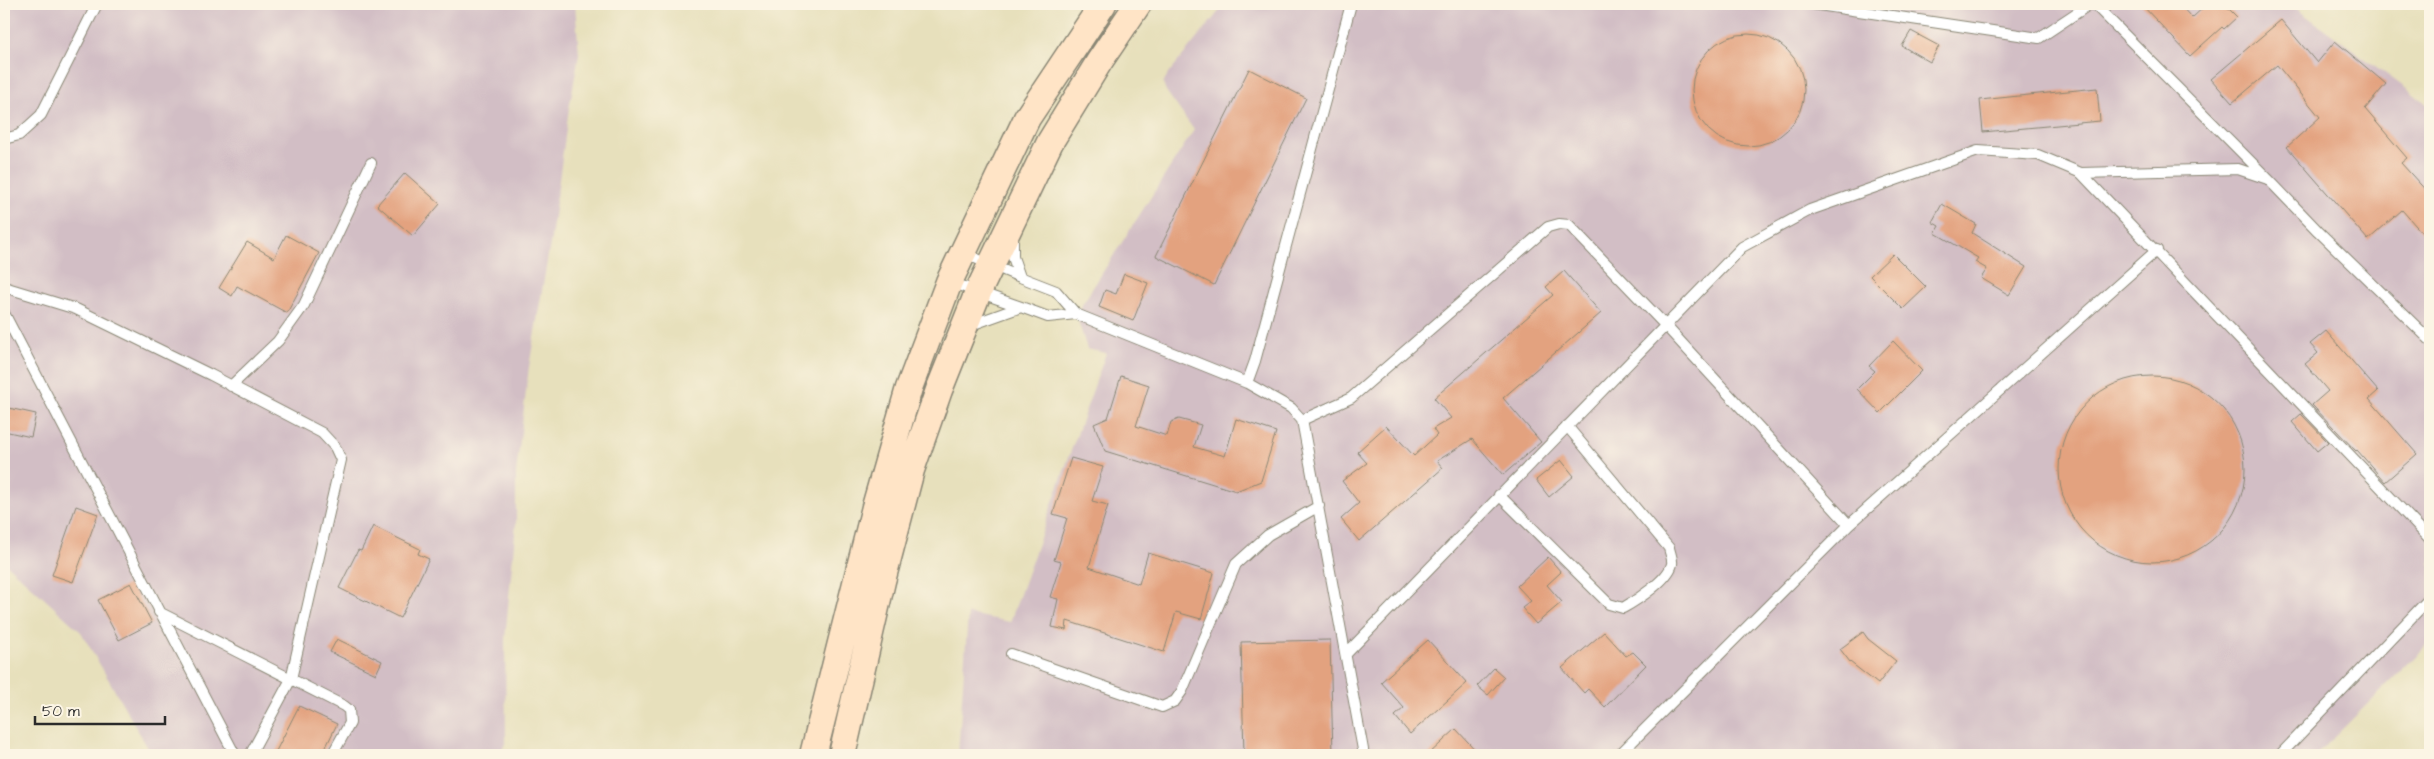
<svg xmlns="http://www.w3.org/2000/svg" width="2434" height="759" viewBox="0 0 2434 759" font-family="'Architects Daughter',sans-serif">
	<style>
		.industrial { fill: #d2bec5 }
		.building { fill: #e3a27f }
		.lines { fill: none; stroke-linecap: round; stroke-linejoin: round }
		.service-casing { stroke: #898674; stroke-width: 12 }
		.secondary-casing { stroke: #898674; stroke-width: 29 }
		.service { stroke: #fff; stroke-width: 10 }
		.secondary { stroke: #ffe4c6; stroke-width: 26 }
	</style>
	<rect width="100%" height="100%" fill="#fcf5e5"/>
	<filter id="ink" filterUnits="userSpaceOnUse"><feTurbulence type="fractalNoise" baseFrequency=".02" numOctaves="2"/><feDisplacementMap in="SourceGraphic" scale="10" xChannelSelector="R" yChannelSelector="G"/><feConvolveMatrix kernelMatrix="1 2 1 2 8 2 1 2 1" color-interpolation-filters="sRGB"/></filter>
	<filter id="wash" filterUnits="userSpaceOnUse"><feTurbulence type="fractalNoise" baseFrequency=".0096" numOctaves="4" result="noise"/><feDisplacementMap in="SourceGraphic" scale="20" xChannelSelector="R" yChannelSelector="G"/><feGaussianBlur stdDeviation="1.12" result="paint"/><feColorMatrix in="noise" values="0 0 0 0 0 0 0 0 0 0 0 0 0 0 0 0 0 1.4 0 .05"/><feComposite in="paint" operator="in"/></filter>
	<g filter="url(#wash)">
		<rect width="100%" height="100%" fill="#e7e0bc"/>
		<path class="industrial" d="M4,4H575L579,54L568,115L551,238L529,367L516,473V523L505,639L506,741L500,755H152L81,632L4,562Z
			M1225,4H2290L2430,106V642L2316,755H958L968,614L1010,622L1106,353L1087,349L1076,314L1194,130L1166,91L1163,83L1168,74Z"/>
		<g id="blocks">
			<path class="building" d="M2141,4H2179L2192,18L2207,4H2224L2237,17L2224,29L2222,27L2190,56Z
				M2281,20L2317,63L2335,41L2386,84L2365,109L2407,158L2401,163L2430,195V242L2402,210L2368,240L2287,147L2320,117L2277,65L2232,103L2211,79Z
				M1911,31L1939,46L1930,62L1902,46Z
				M1692 90a56 56 0 1 1 112 0a56 56 0 1 1-112 0Z
				M1249,69L1306,98L1214,285L1156,256Z
				M2097,88L2100,121L1983,132L1980,100Z
				M405,173L440,204L413,236L377,205Z
				M1942,204L1976,224L1972,233L2026,267L2009,295L1981,278L1987,269L1975,262L1978,258L1935,233L1939,226L1932,222Z
				M286,235L319,253L287,313L237,286L232,296L219,288L247,242L274,258Z
				M1893,254L1926,287L1903,309L1870,276Z
				M1564,271L1601,313L1503,398L1541,442L1503,475L1472,439L1437,461L1443,468L1359,541L1341,519L1359,503L1342,481L1367,463L1357,452L1386,426L1414,456L1437,435L1433,429L1451,418L1434,398L1553,295L1546,287Z
				M1124,274L1148,283L1133,321L1099,307L1105,290L1116,294Z
				M2326,331L2378,391L2369,399L2417,454L2385,482L2357,450L2356,451L2312,405L2328,391L2305,364L2318,353L2310,344Z
				M1893,341L1922,371L1880,413L1857,389L1875,371L1869,366Z
				M1121,376L1149,385L1136,426L1167,436L1171,422L1179,419L1201,425L1194,447L1225,456L1236,419L1276,432L1261,481L1236,491L1105,451L1094,424L1108,418Z
				M2059 469a93 93 0 1 1 186 0a93 93 0 1 1-186 0Z
				M4,407L36,414L31,437L4,431Z
				M2301,414L2328,442L2317,451L2292,422Z
				M1071,458L1103,467L1092,501L1108,505L1089,567L1139,584L1148,553L1214,573L1201,619L1176,612L1164,652L1067,621L1066,630L1052,627L1058,599L1050,597L1061,562L1054,560L1067,518L1053,514Z
				M1561,460L1574,476L1549,497L1536,480Z
				M76,506L98,514L73,582L52,575Z
				M373,526L420,549L418,554L429,559L400,618L339,588L358,550L361,551Z
				M1548,557L1561,572L1547,585L1562,602L1536,624L1522,608L1531,601L1517,586Z
				M131,583L152,623L119,640L98,600Z
				M1604,632L1626,656L1633,652L1646,665L1605,707L1588,689L1584,693L1562,668Z
				M1863,632L1868,639L1896,661L1878,684L1850,662L1840,649Z
				M337,639L382,661L376,674L330,652Z
				M1330,640L1333,755H1244L1241,642Z
				M1428,640L1467,683L1410,734L1395,716L1404,708L1381,682Z
				M1494,668L1504,677L1488,695L1477,686Z
				M299,706L337,724L322,755H274Z
				M1456,729L1480,755H1428Z"/>
		</g>
	</g>
	<g filter="url(#ink)">
		<use href="#blocks" fill-opacity="0" stroke="#898674" stroke-width="1"/>
		<g class="lines">
			<g class="service-casing">
				<path id="service" d="M1812,4L2039,38L2090,4
					M2094,4L2267,178
					M4,139L19,135L41,115L97,4
					M2081,173L2238,169L2268,179L2318,231L2430,340
					M1013,236V257L1020,277L1056,291L1076,314
					M963,253L1020,277
					M950,282L1021,307
					M4,287L76,309L211,375L322,433L335,447L341,460L291,679L250,755
					M4,313L235,755
					M968,326L1021,307L1048,317L1076,314L1247,383L1291,408L1302,420L1364,755
					M1247,383L1255,361L1351,4
					M231,386L278,341L304,305L371,163
					M1302,420L1351,398L1548,227L1559,224L1569,225L1665,325L1849,525
					M1499,495L1609,604L1623,608C1637,600 1668,580 1672,564C1673,559 1670,553 1669,548L1567,426
					M159,612L344,706L349,710L350,723L332,755
					M1011,654L1162,707L1175,701L1182,691L1236,564L1268,535L1319,506
					M1346,654L1742,247L1810,210L1978,151L2038,155L2081,173L2430,539
					M1619,755L1849,525L2157,250
					M2280,755L2430,598"/>
			</g>
			<g class="secondary-casing">
				<path id="secondary" d="M813,755L875,507L909,388L949,282L1027,118L1103,4
					M842,755L882,581L911,470L939,390L979,290L1050,142L1099,62L1138,4"/>
			</g>
			<use href="#service" class="service"/>
			<use href="#secondary" class="secondary"/>
		</g>
	</g>
	<rect width="2434" height="759" fill="none" stroke="#fcf5e5" stroke-width="20"/>
	<path d="M35 716v8h130v-8" fill="none" stroke="#2b2b2b" stroke-width="2.5"/>
	<text x="42" y="716" font-size="15" fill="#2b2b2b" stroke="#fcf5e5" stroke-width="4" paint-order="stroke">50 m</text>
</svg>
